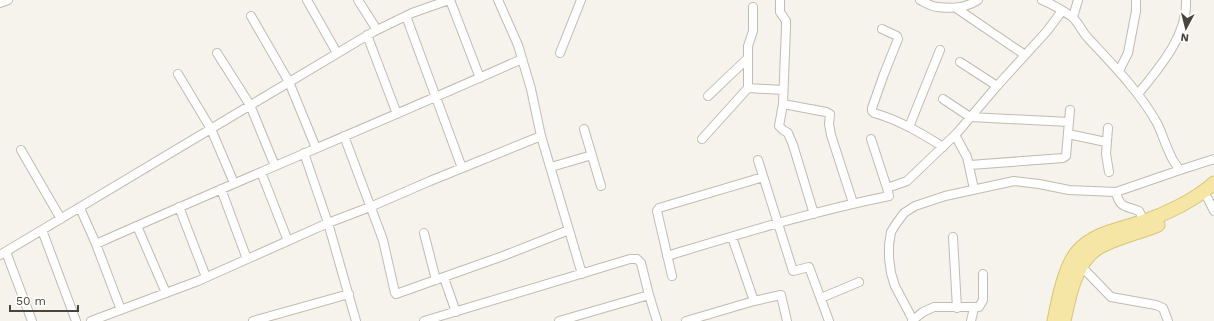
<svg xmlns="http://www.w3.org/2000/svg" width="1214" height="321" viewBox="0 0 1214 321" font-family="'Work Sans',sans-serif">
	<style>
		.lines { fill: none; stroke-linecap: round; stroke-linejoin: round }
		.minor-casing { stroke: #c0bcb0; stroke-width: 10 }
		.primary-casing { stroke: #d9c676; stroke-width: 15 }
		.minor { stroke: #fff; stroke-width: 8 }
		.primary { stroke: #f5e6a5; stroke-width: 13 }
	</style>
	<rect width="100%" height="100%" fill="#f5f3ec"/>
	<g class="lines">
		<g class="minor-casing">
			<path id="minor" d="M307,0L337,53
				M358,0L377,30
				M450,0L480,78
				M498,0L518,45L531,89L541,136L582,274
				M780,0V12L786,21V27L783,104L779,126L783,130L788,133L793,145L814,214
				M920,0C926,3 932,7 938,7C952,9 966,8 978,0
				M1042,0C1052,4 1062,10 1071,16C1078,21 1082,32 1088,38C1113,65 1139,91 1157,123C1162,133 1165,144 1170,154C1172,160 1176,165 1180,170L1214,159
				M0,3L8,0
				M956,8L1025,55
				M251,16L289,82L316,148
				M406,16L462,168
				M1073,17L1078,0
				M882,29L897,36L898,39L884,74L872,108V111L874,113C899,120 921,133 943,147
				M367,35L397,114
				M217,53L250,105L275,166
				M560,53L581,0
				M960,62L997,86
				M1119,71L1128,53L1136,11V0
				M178,74L211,129L234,183
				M748,88V46L753,31V7
				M1138,94C1159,68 1188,35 1186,0
				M708,96L748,58
				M943,99L970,117L1069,122
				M783,104L826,112L830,114L829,124L831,135L853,203
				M909,127L940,50
				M1108,128L1106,154L1109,172
				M584,129L601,186
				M1068,134L1106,142
				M955,135L967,157L974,189
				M344,136L383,240L395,293L396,294L503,256L569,230
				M702,139L748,88L783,90
				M871,139L887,188
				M21,150L61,219
				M304,153L328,223L356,321
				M758,160L793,271L809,267L829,321
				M970,165L1063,158L1066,156L1070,110
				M551,167L592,155
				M261,172L288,241
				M221,189L247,259
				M1116,192C1120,209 1125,205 1139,211L1144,221
				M1208,199L1214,211
				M179,207L206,277
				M80,208L96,244L121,310
				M137,226L166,293
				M42,230L76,321
				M424,233L436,280
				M732,237L754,301L781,295L787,321
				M953,237L957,308
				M96,244C237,181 381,122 522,59
				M6,252L32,321
				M0,255L373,32L412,13L449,0
				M667,256C740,234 814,211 889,196L887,188L907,181L957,133L997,86L1047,31L1062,11
				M1081,266L1111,297L1156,305L1163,308L1168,321
				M672,276L657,211L659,208L763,177
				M444,278L456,312
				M821,298L859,282
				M913,320L923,312L934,307H979L983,300V274
				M91,321L198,281L328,223L370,207L430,181L541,136
				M253,321L349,294
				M424,321L630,259H637L641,263L649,295L657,321
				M559,321L649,295
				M686,321L754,301
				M912,321L913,320L895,286L891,273L889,258V245L891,232L896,224L904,213L915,206L945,196L1014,181L1039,184L1069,190L1116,192L1180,170
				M971,321L974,308"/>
		</g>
		<g class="primary-casing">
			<path id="primary" d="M1054,321C1058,301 1064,268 1077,252C1093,233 1120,229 1142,222C1166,214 1195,200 1214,183
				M1064,321C1069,297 1076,261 1098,248C1115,238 1139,233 1158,225"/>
		</g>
		<use href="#minor" class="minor"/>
		<use href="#primary" class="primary"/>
	</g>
	<g transform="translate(1186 28) rotate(187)" stroke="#ffffff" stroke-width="3" paint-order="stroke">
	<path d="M0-3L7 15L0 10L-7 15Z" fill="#49453a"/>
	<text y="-6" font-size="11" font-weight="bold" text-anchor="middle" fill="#49453a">N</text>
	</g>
	<path d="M10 305v6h68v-6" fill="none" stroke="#49453a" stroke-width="2"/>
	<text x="16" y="305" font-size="12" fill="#49453a" stroke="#ffffff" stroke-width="3" paint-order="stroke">50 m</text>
</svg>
